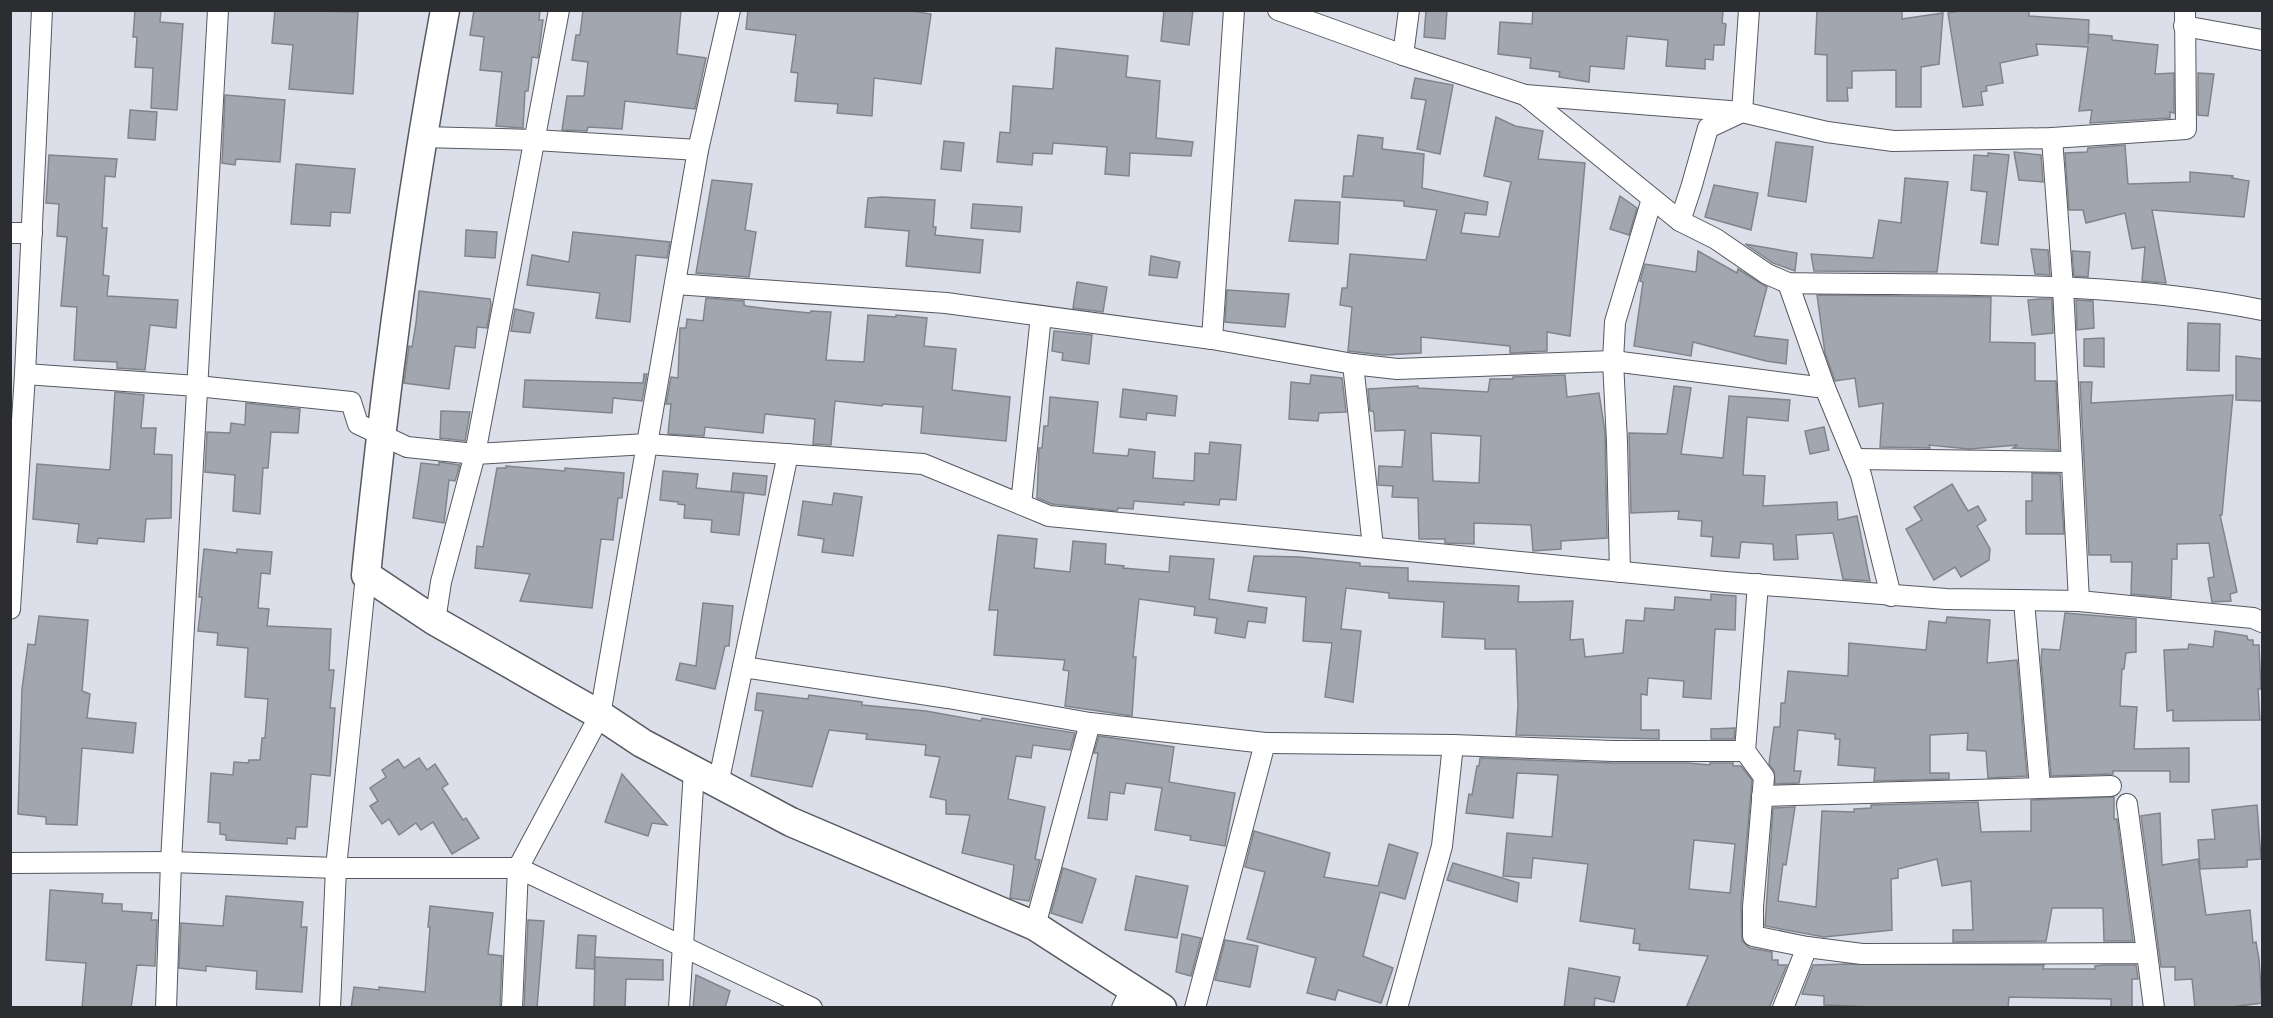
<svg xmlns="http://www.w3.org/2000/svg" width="2273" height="1018" font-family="'Roboto Condensed',sans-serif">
<rect width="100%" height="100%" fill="#dcdfe9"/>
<g fill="#a2a6af" stroke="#81848d" stroke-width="1.5" fill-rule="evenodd">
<path d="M135 10H161L160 22 183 24 177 110 151 108 153 68 135 67 137 37H133Z"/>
<path d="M275 10 358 12 353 94 289 89 293 45 272 43Z"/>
<path d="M474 10H540L539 20H543L539 50 538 58 532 57 528 91H525L523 128 496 126 502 72 480 70 484 37 470 35Z"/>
<path d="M583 10H681L677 54 706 58 695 109 625 101 622 129 588 127 587 131 562 130 567 96H584L588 62 572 60 576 35H580Z"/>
<path d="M748 10H906L931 14 921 84 874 78 872 116 837 113 838 104 795 101 798 73 791 72 796 35 746 29Z"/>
<path d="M1164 10H1193L1189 45 1161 41Z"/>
<path d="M1426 10H1447L1445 39 1424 37Z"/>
<path d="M1533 10H1723L1722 23 1726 24 1724 45H1714L1713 60 1705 59V69L1666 66 1668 40 1627 36 1624 69 1590 66 1589 82 1559 77 1560 72 1530 68 1531 58 1498 54 1500 22 1532 24Z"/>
<path d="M1817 10H1902V19L1943 13 1939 64 1921 67V107H1896V70L1852 71V88H1847L1848 101H1827V55L1815 54Z"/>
<path d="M1965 10H2029V16L2089 20 2088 44 2089 34 2112 36V40L2158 45 2155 74 2174 73V113L2170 112V118L2090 123 2092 110 2079 111 2088 47 2036 44 2038 55 2000 63 2003 83 1986 86 1987 91 1981 92 1983 105 1963 107 1948 13Z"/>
<path d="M1056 48 1128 56 1126 77 1160 81 1156 138 1193 142 1191 156 1130 153 1129 176 1105 174 1107 147 1053 143 1052 154 1033 153 1032 165 997 162 1000 132 1010 133 1013 86 1053 89Z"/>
<path d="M2198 73 2214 74 2208 116 2198 115Z"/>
<path d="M1415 78 1453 85 1440 154 1417 149 1426 100 1411 98Z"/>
<path d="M225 95 285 100 280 162 236 159 235 165 222 163Z"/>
<path d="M130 110 157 112 155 140 128 138Z"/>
<path d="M1496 117 1515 126 1543 131 1538 159 1585 163 1570 336 1547 332V351L1510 353V346L1421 337V353L1384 355 1348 351 1352 307 1340 305 1342 288H1347L1350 254 1426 260 1437 210 1404 206V201L1342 197 1344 176H1353L1358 135 1383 138 1382 149 1424 154 1422 188 1488 202 1486 215 1465 213 1461 233 1499 237 1511 182 1484 176Z"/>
<path d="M944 141 964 143 961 171 941 169Z"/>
<path d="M1776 142 1813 147 1806 202 1768 196Z"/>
<path d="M2125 145 2128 184 2190 182V172L2233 176 2232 178 2249 181 2244 217 2152 210 2166 283 2142 281 2145 247 2132 249 2125 213 2086 223 2083 210H2069L2065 153 2087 152 2088 148Z"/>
<path d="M2014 152 2041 155 2043 182 2019 180Z"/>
<path d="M1988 153 2009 155 1998 245 1981 243 1987 192 1971 190 1974 155 1988 156Z"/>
<path d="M49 155 117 159 115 177 105 176 102 228H107L103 275 109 276 107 296 178 300 176 328 150 325 145 370 117 368V362L74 360 77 307 61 306 67 237 57 236 59 204 46 203Z"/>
<path d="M296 164 355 169 350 213 331 212 330 226 291 224Z"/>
<path d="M1905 178 1948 182 1937 272 1814 271 1811 254 1873 258 1879 220 1901 223Z"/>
<path d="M712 180 752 184 745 230 756 232 749 277 696 273Z"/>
<path d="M1714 185 1758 193 1751 230 1705 217Z"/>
<path d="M1620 196 1637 208 1629 235 1610 229Z"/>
<path d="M882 197 935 200 933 227H936L935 235 983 240 980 273 906 266 909 231 865 227 868 198Z"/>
<path d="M1295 200 1340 202 1338 244 1289 241Z"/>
<path d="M973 204 1022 207 1020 232 971 228Z"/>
<path d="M466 230 497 232 495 258 465 256Z"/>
<path d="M573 232 670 242 667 258 636 255 630 322 596 318 600 293 527 285 532 255 569 262Z"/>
<path d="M1745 244 1797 253 1795 271 1773 263Z"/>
<path d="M2031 249 2048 250 2050 275 2035 274Z"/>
<path d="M1698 251 1737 273 1738 269 1767 287 1754 336 1788 340 1786 364 1766 361 1693 342 1691 356 1634 346 1643 282 1640 281 1645 264 1696 272Z"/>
<path d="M2072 251 2090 252 2088 277 2074 276Z"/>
<path d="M1151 256 1180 262 1177 278 1149 275Z"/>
<path d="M1077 282 1107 287 1103 312 1073 308Z"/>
<path d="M1227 290 1289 294 1285 327 1225 322Z"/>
<path d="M419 291 490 299 491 305 487 328 477 327 475 348 455 346 449 389 404 383 409 346 412 347 416 323Z"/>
<path d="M1817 295 1991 297 1990 342 2035 343V381H2056L2059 450 2013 448 2018 445 1969 449 1929 445 1930 448 1880 447 1883 403 1859 407 1855 378 1835 381 1825 353Z"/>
<path d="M706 298 744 301V305L746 306 770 309 810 313 811 311 831 312 826 360 864 362 868 315 896 317V315L927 318 924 346 956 349 952 390 1010 397 1006 441 921 433 923 407 883 404 882 406 835 401 831 445 813 444 815 419 765 414 763 433 705 427 704 436 668 434 671 404H666L671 377 678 378 680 328H686L687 319 703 321Z"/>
<path d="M2039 299H2052L2053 333 2032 335 2028 300Z"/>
<path d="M2076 300 2093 301 2094 328 2077 330Z"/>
<path d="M515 309 534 313 530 333 511 331Z"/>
<path d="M2188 323 2220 324 2219 371 2187 370Z"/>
<path d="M1054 331 1092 335 1089 364 1062 360 1063 353 1052 351Z"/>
<path d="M2104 338V367L2084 366V339Z"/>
<path d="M2236 356 2262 359V401L2236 400Z"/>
<path d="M644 374H647L642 401 613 398 612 413 523 407 525 380 643 383Z"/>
<path d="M1311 375 1342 378 1346 412 1319 413 1318 421 1289 419 1291 382 1310 384Z"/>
<path d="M1565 375 1567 397 1599 393 1605 432 1607 538 1561 541V549L1533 551 1531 525 1474 523V544L1445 543V539H1419L1418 498 1392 497 1393 486 1378 485 1379 466 1402 467 1405 430 1375 431 1374 414 1373 411H1370L1368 389 1418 386V388L1488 392 1490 379H1513V377ZM1431 433 1481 436 1479 483 1433 481Z"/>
<path d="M2080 382H2092L2091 403 2233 395 2222 515H2220L2237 592 2230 594 2231 601 2212 602 2208 578 2214 577 2209 543 2177 544V559H2172L2171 598 2131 594 2132 562H2111V555H2089Z"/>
<path d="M1674 386 1691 388 1681 454 1723 458 1729 396 1790 400 1788 421 1747 417 1743 475 1765 476 1763 506 1837 502 1838 520 1857 516 1870 581 1843 579 1833 533 1796 535 1798 559 1774 560 1773 544 1741 542 1739 558 1711 556 1713 537 1701 536 1702 521 1678 519 1679 511 1631 513 1629 433 1667 434Z"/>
<path d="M1123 389 1177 396 1175 416 1147 413 1146 420 1120 417Z"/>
<path d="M115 392 144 395 141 428H156L154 454 172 455 171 518 146 519 144 542 98 538 97 544 77 542 79 524 33 519 37 464 110 470Z"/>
<path d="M1050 397 1098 402 1093 453 1128 456 1129 449 1155 452 1153 478 1194 481 1195 453 1209 454 1210 442 1241 445 1236 500 1220 499 1219 505 1184 502V505L1134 501 1133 509 1118 508 1117 511 1052 504 1037 498 1039 448H1042L1044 426H1048Z"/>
<path d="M246 403 300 409 298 433 271 432 268 468H263L260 514 233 511 235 475 205 472 207 432 230 433 231 423 245 425Z"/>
<path d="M441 411 470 412 465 441 440 438Z"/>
<path d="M1824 427 1829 450 1810 454 1805 431Z"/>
<path d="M439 462 460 465 455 481 449 480 444 523 413 518 421 463 439 465Z"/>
<path d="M506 466 565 471V468L624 473 622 498H618L613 540 601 539 592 608 520 601 530 574 475 568 477 546 483 547 497 468H506Z"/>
<path d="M663 471 698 474 696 488 744 493 739 535 711 532 712 520 684 518 685 505 678 504V502L660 500Z"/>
<path d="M733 473 767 476 765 495 731 491Z"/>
<path d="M2032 473 2060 474 2064 534H2026V501H2032Z"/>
<path d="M1952 484 1968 511 1978 506 1986 520 1977 526 1990 549 1989 560 1961 577 1955 567 1934 580 1906 529 1922 520 1914 507Z"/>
<path d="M834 493 862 497 853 556 822 552 824 539 798 535 803 501 832 505Z"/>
<path d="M998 535 1037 539 1034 568 1070 572 1073 541 1106 544 1105 564 1124 566 1123 568 1169 572 1170 556 1214 559 1209 599 1267 608 1265 623 1248 621 1245 638 1215 633 1217 618 1194 615 1195 607 1139 599 1133 657H1136L1132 716 1065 706 1069 671 1063 670 1065 660 994 655 998 610H989Z"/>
<path d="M204 549 237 553V549L272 552 270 574 261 573 258 608 269 609 267 626 331 629 329 670H334L330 708H335L330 776 311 774 307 827H296L295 839 287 838V844L226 840V835L220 834V823L208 822 211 773 233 775 234 762 248 763 249 760H260L262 738H265L268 699 245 697 248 648 217 645 218 633 198 631 202 597H199Z"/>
<path d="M1254 556 1300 557 1360 563V566L1408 568V581L1519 586 1518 602 1573 601 1570 640 1583 639 1585 657 1623 653 1626 620 1644 621 1645 608 1674 610 1675 597 1711 600V594L1736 596 1735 630 1715 629 1711 699 1683 697 1684 681 1648 678 1647 695 1641 694V730H1659V739L1516 735 1518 706 1516 649H1485V639L1442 637 1444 602 1389 598V593L1346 588 1341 629 1361 631 1353 702 1325 697 1332 643 1303 641 1306 597 1248 591Z"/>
<path d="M703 603 733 606 729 646H725L715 689 676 680 680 663 696 666Z"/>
<path d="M2065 613 2136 619V652L2126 653 2124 669H2122L2120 706 2137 707 2134 749 2189 748V782H2170V771H2113V774L2051 776 2041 659 2042 649 2060 650Z"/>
<path d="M39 616 88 620 82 691 90 694 87 718 136 723 133 753 82 748 77 825 46 824V817L18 814 22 689 28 644 35 645Z"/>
<path d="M1947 617 1990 620 1987 663 2017 660 2027 776 1988 778 1986 751 1967 750 1968 733 1930 735V773H1949V779L1874 781 1875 768 1838 765 1840 739H1835V734L1798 730 1794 771H1801L1799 783 1775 784 1774 771 1769 764 1774 727H1780L1781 703H1785L1788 671 1848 676 1849 643 1926 650 1929 621 1946 623Z"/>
<path d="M2215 631 2247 636 2248 640H2253V645H2259L2261 689H2258L2260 720 2173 721V710L2167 711 2164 650 2188 649 2189 644 2213 647Z"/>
<path d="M757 693 808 699 809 695 862 702V705L926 711 981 721 982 718 1075 733 1070 750 1033 745 1031 758 1016 756 1008 799 1045 807 1035 859 1040 860 1029 901 1010 898 1014 865 962 853 970 815 946 814V800L930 797 940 757 925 755 926 745 866 739 867 734 829 730 812 787 751 776 763 711 755 710Z"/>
<path d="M1735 728 1734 739H1711V729Z"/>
<path d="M1099 736 1174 747 1169 782 1235 793 1225 846 1190 840 1191 836 1155 830 1162 788 1126 783 1124 794 1110 792 1107 820 1088 818 1098 753H1094Z"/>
<path d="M419 758 427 770 435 764 448 784 442 788 463 820 466 818 479 838 452 854 433 822 421 830 416 823 399 835 389 819 382 824 370 806 378 801 370 788 386 777 382 770 398 759 404 768Z"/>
<path d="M1480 758 1613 763H1688L1710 765V763H1733V766H1741L1752 780 1741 906 1742 941 1750 948 1772 952V960H1778V965H1787L1769 1008H1686L1708 956 1639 950 1640 944 1633 943 1635 929 1580 921 1588 864 1533 858 1531 878 1503 876 1507 833 1552 837 1558 775 1517 773 1513 818 1466 813 1469 794 1472 795 1477 766H1479ZM1694 840 1735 844 1730 893 1689 889Z"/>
<path d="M622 774 667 825 652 823 648 836 605 822Z"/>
<path d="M2114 797V819H2117L2133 941H2104L2103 908H2052L2046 941 1953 942V930H1973L1971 881 1942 886 1937 859 1898 869V878L1891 879 1892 930 1824 937 1765 926 1773 808 1795 807 1786 865 1783 864 1778 901 1816 907 1822 811 1854 812V809L1871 808V805L1978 802 1981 832 2031 831V800Z"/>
<path d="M2257 805 2261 859 2247 860V867L2200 869 2198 840 2215 839 2212 810Z"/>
<path d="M2160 813 2162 865 2198 859 2206 915 2250 910 2253 943 2256 942 2259 959 2262 1003 2224 1008H2195L2192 979 2175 980V967H2161L2141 816Z"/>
<path d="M1254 831 1330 853 1324 877 1378 886 1389 844 1418 853 1405 899 1380 892 1363 956 1393 968 1381 1003 1338 990 1335 1000 1307 993 1316 958 1247 939 1265 872 1245 867Z"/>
<path d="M1453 863 1519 883 1517 902 1447 880Z"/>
<path d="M1063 868 1096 879 1082 923 1051 913Z"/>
<path d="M1136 876 1188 886 1177 938 1125 930Z"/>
<path d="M50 890 103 894 102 903 122 904V911L152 913 151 920H157L155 966 137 965 131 1008H82L86 963 46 960Z"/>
<path d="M226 896 303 902 301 927H307L302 992 256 989 257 971 206 966V971L179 968 181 923 223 926Z"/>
<path d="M430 906 493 913 488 954 502 956 500 1008H351L354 987 379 990V987L425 992 430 927H428Z"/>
<path d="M528 920 544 921 537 1008H524Z"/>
<path d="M1182 934 1201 938 1191 976 1176 972Z"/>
<path d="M578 935 596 936 594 969 576 968Z"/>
<path d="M1225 940 1258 946 1250 987 1215 980Z"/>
<path d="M595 957 663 960V980L626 979 625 1008H594Z"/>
<path d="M1849 964 2044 965 2043 969H2095V966L2104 965H2136L2138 979H2132V1008H2111V999L2009 997 2008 1008H1899L1824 1005V996L1802 994 1813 965Z"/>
<path d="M1569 968 1620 977 1614 1002 1595 998 1594 1008H1564Z"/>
<path d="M696 975 730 991 725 1008H693Z"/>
</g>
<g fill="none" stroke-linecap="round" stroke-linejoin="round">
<g stroke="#565961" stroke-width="22">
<g id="street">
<path d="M1278 10 1403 55 1525 95 1742 112 1827 132 1893 141 2052 138 2186 129 2185 10"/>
<path d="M1749 10 1742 112 1708 128 1691 188 1680 221 1716 239 1767 274 1788 283C1946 286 2107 279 2262 310"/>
<path d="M2184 26 2262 40"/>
<path d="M1403 55 1409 10"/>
<path d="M1525 95 1680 221"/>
<path d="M421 137 535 140 698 150"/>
<path d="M2052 138 2063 288 2079 601"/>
<path d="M10 233H32"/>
<path d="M1788 283 1825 388 1861 475 1891 596"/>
<path d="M675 284 946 303 1212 339 1353 364 1397 369 1613 361 1825 388"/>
<path d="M1212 339 1234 10"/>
<path d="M1353 364 1373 547"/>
<path d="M25 374 197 386 351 402 358 424 407 447 475 454 647 444 923 464 1049 516 1725 582 1946 599 2079 601 2253 618 2262 622"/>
<path d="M1855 459 2072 462"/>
<path d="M1021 504 1041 316"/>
<path d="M1620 572 1617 442 1613 361 1615 322 1652 199"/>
<path d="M1758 584 1745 751 1764 777 1753 907V936L1807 947 1862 954 2147 953 2154 1008"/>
<path d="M2024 601 2040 787"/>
<path d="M10 609 25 374 42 10"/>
<path d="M435 621 441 582 475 454 559 10"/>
<path d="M743 667 948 698 1090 723 1265 743 1453 745 1613 751H1745"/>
<path d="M718 784 788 454"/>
<path d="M1762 796 2111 786"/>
<path d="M2127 804 2147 953"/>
<path d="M10 863 171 862 336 868H518L812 1008"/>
<path d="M1035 926 1090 723"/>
<path d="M166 1008 171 862 218 10"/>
<path d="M330 1008 336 868 366 575"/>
<path d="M512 1008 518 868 600 715 698 150 730 10"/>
<path d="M679 1008 694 771"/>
<path d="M1122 1008 1131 990"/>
<path d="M1195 1008 1265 743"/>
<path d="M1397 1008 1442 846 1453 745"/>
<path d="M1783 1008 1807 947"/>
</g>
</g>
<g stroke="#565961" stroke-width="31">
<path id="secondary" d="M445 10C410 198 385 386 366 575L435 621 600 715 642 743 791 822 1035 926 1162 1008"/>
</g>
<use href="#street" stroke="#fff" stroke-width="20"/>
<use href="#secondary" stroke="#fff" stroke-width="28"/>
</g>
<rect width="2273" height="1018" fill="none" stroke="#2b2d30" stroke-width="24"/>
</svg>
